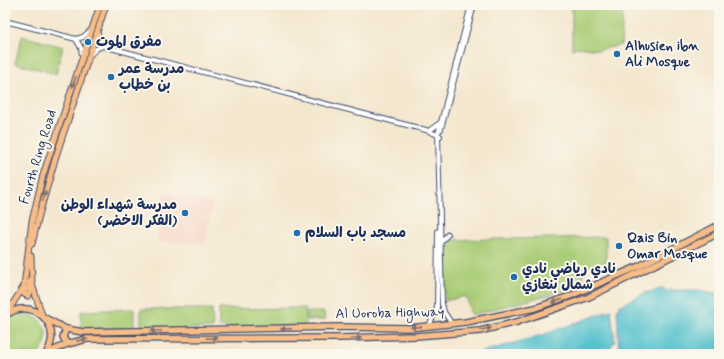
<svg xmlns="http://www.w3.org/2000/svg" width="724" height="359" font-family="Mynerve,'Playpen Sans Arabic',sans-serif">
<rect width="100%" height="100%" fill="#fbf7ec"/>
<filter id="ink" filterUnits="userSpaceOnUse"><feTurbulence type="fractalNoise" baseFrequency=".025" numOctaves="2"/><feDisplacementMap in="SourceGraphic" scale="8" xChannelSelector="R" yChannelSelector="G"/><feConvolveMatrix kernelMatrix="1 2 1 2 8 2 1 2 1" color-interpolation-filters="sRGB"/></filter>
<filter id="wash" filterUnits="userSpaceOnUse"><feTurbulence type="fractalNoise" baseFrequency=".012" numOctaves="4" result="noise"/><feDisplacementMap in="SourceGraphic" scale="16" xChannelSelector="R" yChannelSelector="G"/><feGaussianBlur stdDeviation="0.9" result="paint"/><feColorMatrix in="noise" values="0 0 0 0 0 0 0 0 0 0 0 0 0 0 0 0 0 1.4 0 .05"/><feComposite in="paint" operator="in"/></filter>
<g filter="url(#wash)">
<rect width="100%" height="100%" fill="#f4e7cf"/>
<path fill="#f6d2c4" d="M165 192 213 203 207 231 206 243 157 242 158 223Z"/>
<g fill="#a8cc75" stroke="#627e6a">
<path d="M572 5H611V10L623 9 621 45 599 50 577 47 572 49Z"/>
<path d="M22 36 63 47 56 74 15 63Z"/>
<path d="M606 237V263L583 268 584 286 471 315 466 296 445 301 443 240Z"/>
<path d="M305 308 306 326 219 327V309Z"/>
<path d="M134 309V329H81V311Z"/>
<path d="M141 309H212L213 328 141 329Z"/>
<path d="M307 312H324L325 320H307Z"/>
<path d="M21 314C44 313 55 338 38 354H11L5 348V324L11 317Z"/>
</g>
<g fill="#55c1cd" stroke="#387896">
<path d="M663 288 668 292 671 288 673 290H702L719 294V354H619L617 310 619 306 645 293Z"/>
<path d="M611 310 615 342 611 345 612 354H475L542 335Z"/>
</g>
</g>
<g filter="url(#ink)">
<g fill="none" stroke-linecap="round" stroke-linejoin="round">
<g stroke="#3c4b6f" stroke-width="6">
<g id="tertiary">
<path d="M5 21 76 39 83 37 91 30"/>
<path d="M97 32 103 46"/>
<path d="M76 39 81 48 82 55"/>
<path d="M90 55 96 49 103 46 426 130 440 136"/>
<path d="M441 129 474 5"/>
<path d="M430 130 440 123"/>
<path d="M441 242 448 234"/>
<path d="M452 324 444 312 442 304 438 134 471 5"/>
<path d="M429 326 437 308 438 231"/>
</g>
</g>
<g stroke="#3c4b6f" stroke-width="7">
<g id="primary">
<path d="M32 244 39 215 56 156 106 5"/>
<path d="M31 256 32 284 42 315"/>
<path d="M25 288 24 294 28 296 30 293 29 282"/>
<path d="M5 316 24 286 32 221 43 175 100 5"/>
</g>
</g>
<g stroke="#3c4b6f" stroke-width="8">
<g id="trunk">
<path d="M5 316C30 295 64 324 47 352"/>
<path d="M45 318 66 329 83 332 339 327 410 328 466 322 535 308 570 296 637 267 719 225"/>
<path d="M66 329 63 337 67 344"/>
<path d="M46 354 67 344 87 339 339 338 416 336 480 331 517 322 589 297 719 233"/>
</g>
</g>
<use href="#tertiary" stroke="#fff" stroke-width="4"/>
<use href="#primary" stroke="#f7bd88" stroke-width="5"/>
<use href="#trunk" stroke="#f7bd88" stroke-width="5.5"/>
</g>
<defs><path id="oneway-solid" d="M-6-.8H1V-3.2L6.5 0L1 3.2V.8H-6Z"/></defs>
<g fill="#7e6f71">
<use href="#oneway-solid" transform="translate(74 82) rotate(108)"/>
<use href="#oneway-solid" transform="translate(44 196) rotate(-74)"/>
<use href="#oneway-solid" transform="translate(557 301) rotate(161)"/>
<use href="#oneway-solid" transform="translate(416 327) rotate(177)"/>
<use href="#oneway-solid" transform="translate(286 329) rotate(178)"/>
<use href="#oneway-solid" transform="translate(486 329) rotate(-10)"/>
<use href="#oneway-solid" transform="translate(156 331) rotate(180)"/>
<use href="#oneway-solid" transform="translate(212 338) rotate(-1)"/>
<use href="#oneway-solid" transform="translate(356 338) rotate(-2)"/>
<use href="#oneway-solid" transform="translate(82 340) rotate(-8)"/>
</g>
</g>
<g fill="#1f6fb2" stroke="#fbf7ec" stroke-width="1.5">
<circle cx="88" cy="42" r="4"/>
<circle cx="617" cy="54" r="4"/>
<circle cx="111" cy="77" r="4"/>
<circle cx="185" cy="213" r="4"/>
<circle cx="297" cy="233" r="4"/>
<circle cx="619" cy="246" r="4"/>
<circle cx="514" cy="277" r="4"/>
</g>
<g text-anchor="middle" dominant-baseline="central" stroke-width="4" stroke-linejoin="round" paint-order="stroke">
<g font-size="14" font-weight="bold" fill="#1b2f5e" stroke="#fbf7ec" text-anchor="start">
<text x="96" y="42">مفرق الموت</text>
<text x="625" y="46">Alhusien ibn<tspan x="625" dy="16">Ali Mosque</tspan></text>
<text x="119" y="69">مدرسة عمر<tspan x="119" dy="16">بن خطاب</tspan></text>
<text x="177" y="205" text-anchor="end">مدرسة شهداء الوطن<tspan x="177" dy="16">(الفكر الاخضر)</tspan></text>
<text x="305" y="233">مسجد باب السلام</text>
<text x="627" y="238">Qais Bin<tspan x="627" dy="16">Omar Mosque</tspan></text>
<text x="522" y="269">نادي رياضي نادي<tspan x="522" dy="16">شمال بنغازي</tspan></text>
</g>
<g font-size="14" fill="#1b2f5e" stroke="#fbf7ec">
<text transform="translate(38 157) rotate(-73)">Fourth Ring Road</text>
<text transform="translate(390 313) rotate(-1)">Al Uoroba Highway</text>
</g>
</g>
<rect width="724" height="359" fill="none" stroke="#fbf7ec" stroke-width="20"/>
</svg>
